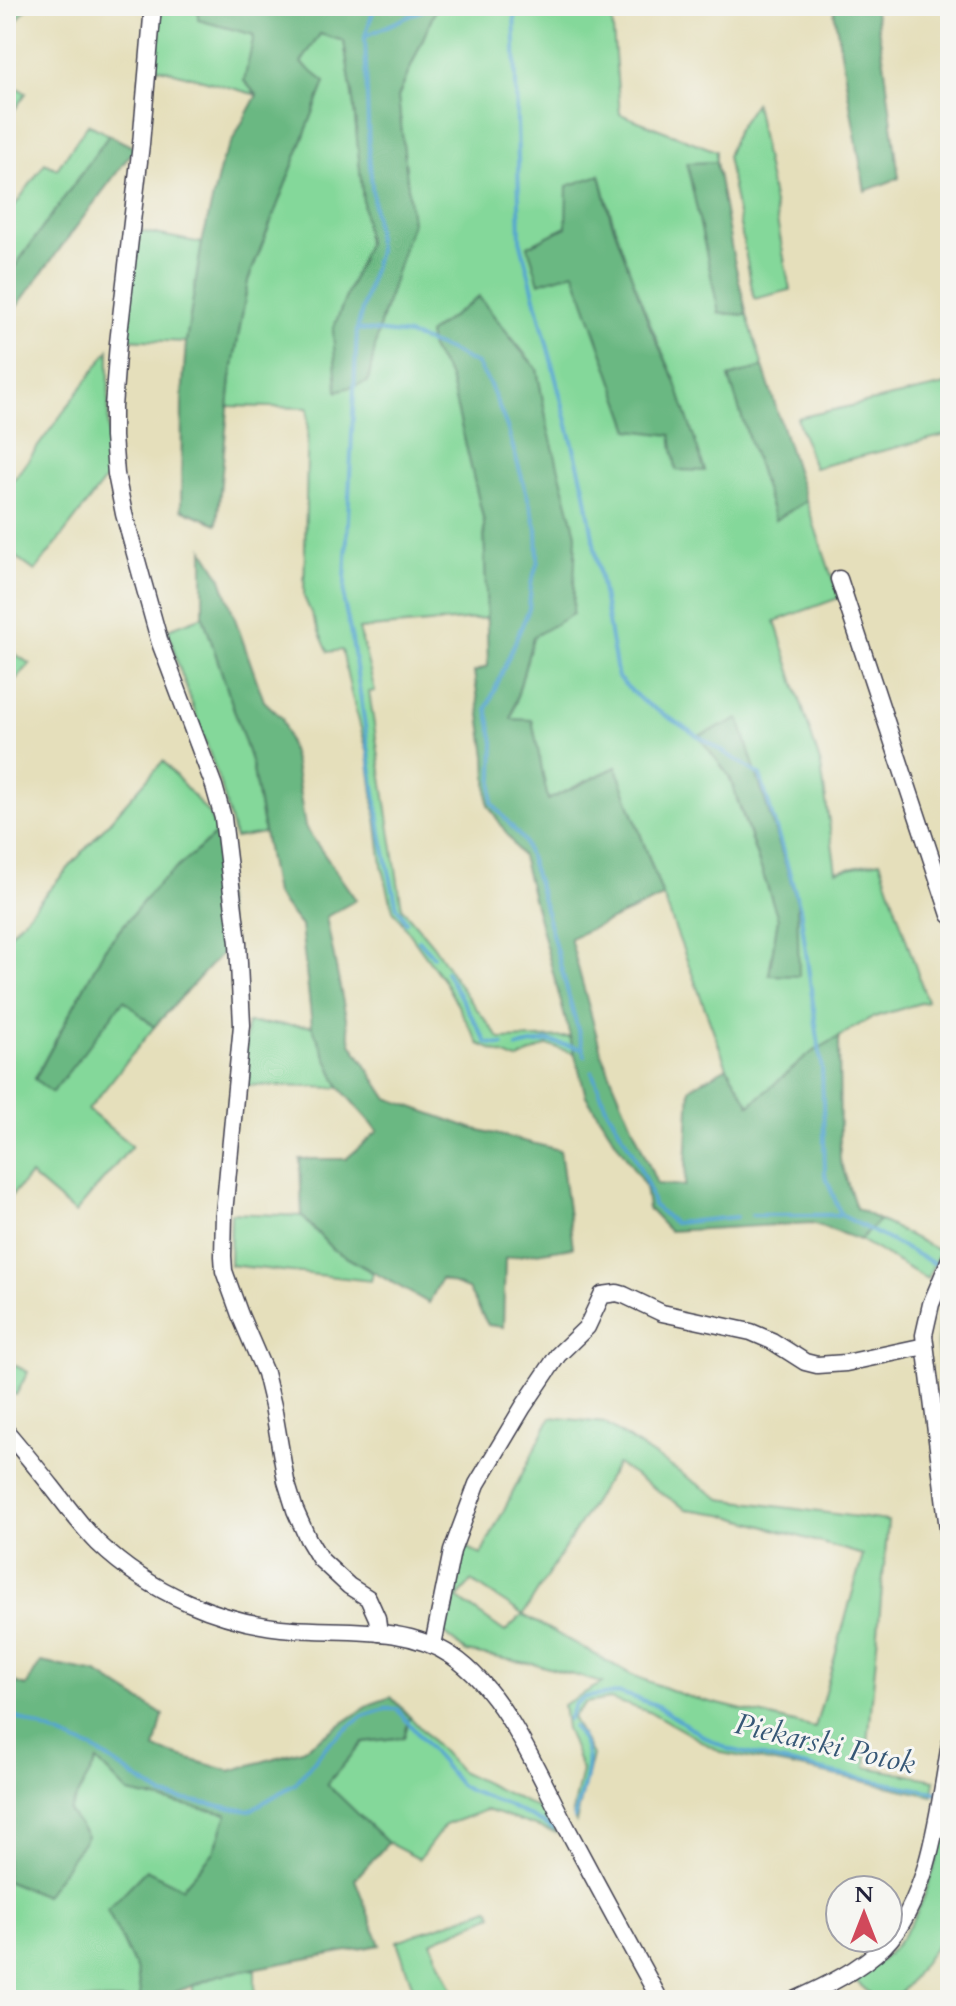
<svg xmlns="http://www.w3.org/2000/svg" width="956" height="2006" font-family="Cardo,serif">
<rect width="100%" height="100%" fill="#f6f6f2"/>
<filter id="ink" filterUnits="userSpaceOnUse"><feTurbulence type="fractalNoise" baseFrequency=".0125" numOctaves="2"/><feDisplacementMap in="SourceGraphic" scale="16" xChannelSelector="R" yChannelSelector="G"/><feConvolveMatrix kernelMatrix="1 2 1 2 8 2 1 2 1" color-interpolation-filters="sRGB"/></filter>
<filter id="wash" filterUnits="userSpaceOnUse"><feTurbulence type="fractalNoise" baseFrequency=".006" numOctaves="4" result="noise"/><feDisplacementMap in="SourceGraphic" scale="32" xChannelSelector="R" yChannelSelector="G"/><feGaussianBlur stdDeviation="1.8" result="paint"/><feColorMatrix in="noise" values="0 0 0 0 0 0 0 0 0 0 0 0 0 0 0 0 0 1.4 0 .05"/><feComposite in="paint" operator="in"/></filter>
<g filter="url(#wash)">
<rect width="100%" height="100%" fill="#e5dfbb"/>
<g fill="#84d89a" stroke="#537d6a" stroke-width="2" fill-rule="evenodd">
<path d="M6 6H28L6 35Z"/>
<path d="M160 6H198L199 20 255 35 244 81 257 95 156 67Z"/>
<path d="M437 6H611L620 114 716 151V162L687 164 720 313 747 315 763 367 729 377 775 520 806 501 839 598 775 621 821 766 836 871 880 861 927 1001 871 1018 811 1053 749 1106 727 1067 673 923 616 767 548 800 532 720H511L533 637 548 428 537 369 479 297 428 334 431 348 450 378 484 522 487 618 359 629 375 691 369 692 402 908 433 945 466 995 500 1039 570 1037 574 1053 547 1045 517 1060 479 1044 446 984 393 910 382 865 368 754 351 693 342 650 328 652 304 597 308 408 228 406 231 378 248 281 325 82 300 64 320 34 344 41 354 107 367 243 333 330 338 391 377 335 411 223 398 97ZM600 175C618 246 644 314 675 380L630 430 574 271 539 282 528 246 566 227ZM729 777 797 901 769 975 778 918Z"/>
<path d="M6 81 26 93 6 122Z"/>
<path d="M755 103 790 290 754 299 727 156 738 128Z"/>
<path d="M88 124 109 135 6 279V218L45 163 57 169Z"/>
<path d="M139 231 202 243 186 342 125 339Z"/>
<path d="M109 350 108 476 35 571 6 550V490Z"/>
<path d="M950 384V434L814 468 797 418Z"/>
<path d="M203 616 252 764 264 833 235 838 222 789 177 661 168 629Z"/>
<path d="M6 648 30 664 6 690Z"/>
<path d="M163 761 209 814 217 833 155 887 105 948 35 1078 52 1092 124 999 154 1027 88 1110 132 1146 75 1213 30 1175 6 1202V939Z"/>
<path d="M247 1023 312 1026 340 1088 243 1085Z"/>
<path d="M231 1213 302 1216 332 1249 373 1273 371 1281 230 1265Z"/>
<path d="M879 1220 940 1251 927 1279 860 1240Z"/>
<path d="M950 1288V1450L937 1345 940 1314Z"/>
<path d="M6 1361 28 1372 16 1395 6 1391Z"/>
<path d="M551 1417 604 1423 721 1499 888 1521 866 1767 935 1780 933 1796 796 1767 722 1753 652 1713 610 1699 585 1703 572 1717 592 1755 576 1822 572 1816 582 1770 566 1728 563 1705 602 1683 538 1665 466 1652 442 1631 459 1543 481 1555ZM617 1464 686 1509 722 1514 863 1555 815 1728 686 1696 632 1675 523 1615ZM472 1581 522 1614V1615L505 1632 457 1598Z"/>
<path d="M410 1717 460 1771 542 1810 557 1833 486 1810 445 1825 419 1859 388 1843 326 1784 363 1742 404 1737Z"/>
<path d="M6 1755 18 1769 9 1799 6 1802Z"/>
<path d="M97 1761 129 1793 227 1814 214 1852 182 1888 108 1909 137 1971 141 2000H6V1880L45 1896 68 1811Z"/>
<path d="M950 1811V1927L896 2000H878L853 1979C862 1974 871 1968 879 1962 924 1924 935 1864 950 1811Z"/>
<path d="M489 1908 493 1915 431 1942 454 1994 442 2000H417L397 1941Z"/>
<path d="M255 1969V2000H193V1986L219 1975Z"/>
</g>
<g fill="#6bb882" stroke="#466d5e" stroke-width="2">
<path d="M198 6H437L398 97 412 223 380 324 368 382 337 391 333 330 367 243 354 107 344 41 320 34 301 63 325 82 248 281 231 378 217 524 181 509 182 399 186 342 202 243 222 160 257 95 244 81 254 35 198 20Z"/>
<path d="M833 6H874L884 61 899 178 865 191Z"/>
<path d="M109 135 135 148 6 321V279Z"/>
<path d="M716 162 732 251 747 315 719 313 687 163Z"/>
<path d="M600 175 611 219 651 329 675 380 705 471 676 470 671 435 630 430 574 272 539 283 528 246 566 227 567 186Z"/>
<path d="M479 297 518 347 537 369 548 428 576 534 573 614 533 637 511 719 532 720 548 800 616 767 663 897 570 938 602 1055 657 1184 685 1186 690 1088 727 1067 750 1105 811 1053 839 1037 840 1160 856 1208 879 1220 860 1240 812 1223 669 1231 648 1209 645 1186 586 1096 522 857 488 805 486 756 474 672 488 666 484 522 450 378 431 348 428 334Z"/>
<path d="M763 367 806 501 775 520 729 377Z"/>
<path d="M203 549 220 576 264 701 282 718 295 764 305 827 356 900 326 917 351 1043 387 1098 471 1128 560 1150 573 1247 505 1258 503 1327 488 1325 468 1289 441 1279 429 1303 332 1249 302 1216 300 1159H346L378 1131 340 1088 312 1026 301 926 275 894 252 764 203 616Z"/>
<path d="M739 719 797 901 799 976 769 975 778 918 730 777 698 736Z"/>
<path d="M217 833 230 944 154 1027 124 1000 52 1093 35 1079 105 948 155 887Z"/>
<path d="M41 1662 97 1673 163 1715 155 1749 230 1771 302 1750 371 1704 391 1697 410 1717 404 1737 363 1742 327 1784 388 1843 355 1879 380 1945 219 1975 156 2000H141L137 1971 107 1910 146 1870 182 1888 214 1852 227 1814 128 1793 97 1761 69 1811 87 1836 45 1896 6 1880V1802L9 1799 18 1769 6 1755V1679L26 1686Z"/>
</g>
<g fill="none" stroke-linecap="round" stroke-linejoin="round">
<g stroke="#55a6cf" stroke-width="4">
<path d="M375 6 365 36 369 154 378 251 357 329 344 602 352 640 382 839 397 907 406 922"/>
<path d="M514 6 520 240 584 487 618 678 641 700 760 775 800 908 822 1069 825 1174 841 1215"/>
<path d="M365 36 432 6"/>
<path d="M357 329 409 335 449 350 477 364 490 385 507 427 537 529 538 561 531 584 529 609 487 708 494 742 492 803 524 841 542 897 585 1056"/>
<path d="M419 940 433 956"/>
<path d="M446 972 487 1043 503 1045"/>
<path d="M517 1047 548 1041 583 1049"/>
<path d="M592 1072 606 1107 634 1155 648 1186 653 1205 674 1223 736 1217"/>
<path d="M752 1215H841L941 1267"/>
<path d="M6 1713 95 1750 163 1796 249 1811 295 1784 329 1743 363 1716 385 1709H397L460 1785 470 1791 507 1805 553 1828"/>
<path d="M568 1719 575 1704 585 1697 621 1693 656 1705 703 1736 728 1749 838 1774 939 1793"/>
<path d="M573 1726C579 1735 586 1745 587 1755 590 1771 579 1802 574 1818"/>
</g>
</g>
</g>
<g filter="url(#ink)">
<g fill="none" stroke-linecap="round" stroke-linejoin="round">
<g stroke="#3f3e4e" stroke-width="19">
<g id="minor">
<path d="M153 6 141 144 118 343 113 407V437L116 474 124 514 160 643 214 786 223 818 238 943 242 1025 224 1213 223 1256 224 1271 240 1315 265 1373 273 1406 286 1481 295 1510 308 1539 320 1559 349 1586 368 1598 377 1618 379 1633"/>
<path d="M839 579 950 915"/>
<path d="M950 1259 931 1304 924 1335 950 1545"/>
<path d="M6 1431C21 1449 37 1468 52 1487 67 1506 81 1526 98 1543 149 1592 222 1624 293 1629 346 1633 405 1625 452 1656 506 1692 538 1774 568 1830 598 1887 629 1943 660 2000"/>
<path d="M433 1645 452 1551 477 1484 523 1407 558 1355 587 1327 602 1295 617 1293 624 1295 662 1313 751 1332 772 1341 805 1362 817 1365 846 1363 925 1346"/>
<path d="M795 2000C826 1986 859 1970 884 1946 930 1899 939 1807 950 1744"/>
</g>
</g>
<use href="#minor" stroke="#fff" stroke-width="16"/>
</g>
</g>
<g text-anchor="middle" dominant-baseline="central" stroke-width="6" stroke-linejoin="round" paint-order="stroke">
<g font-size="30" font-style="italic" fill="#365776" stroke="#f6f6f2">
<text transform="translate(825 1744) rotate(13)">Piekarski Potok</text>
</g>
</g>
<rect width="956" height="2006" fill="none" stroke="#f6f6f2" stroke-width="32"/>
<g transform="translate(864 1914)"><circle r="38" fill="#f6f6f2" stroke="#a1a1a9" stroke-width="2"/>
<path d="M0-6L14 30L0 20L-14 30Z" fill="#d1495b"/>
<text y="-12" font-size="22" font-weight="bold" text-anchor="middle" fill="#22223b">N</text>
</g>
</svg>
